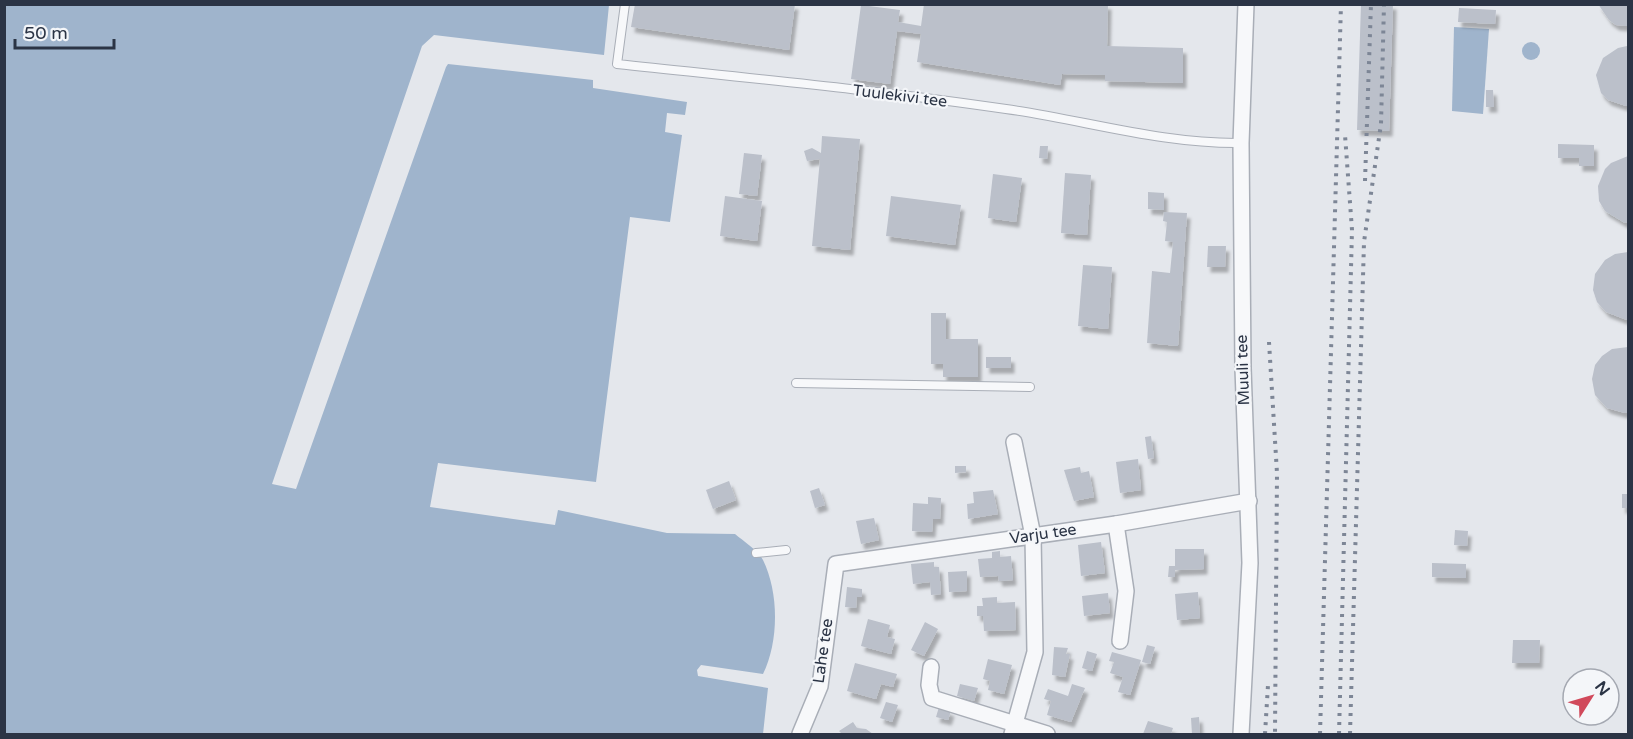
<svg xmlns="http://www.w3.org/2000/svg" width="1633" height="739" font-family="'Varela Round',sans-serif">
<defs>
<filter id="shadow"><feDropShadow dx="3.5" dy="5.5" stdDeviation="1.5" flood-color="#0004"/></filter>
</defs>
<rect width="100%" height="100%" fill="#e4e7ec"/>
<g fill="#9fb4cc">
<path d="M4 5H609L604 55 434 35 422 46 272 484 296 489 446 67 448 64 593 80V88L687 102 685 115 667 113 665 132 682 135 670 222 630 217 596 482 438 463 430 507 555 525 558 510 667 533 735 534C743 541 758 550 763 560 779 593 779 641 763 674L701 665 697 670 698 676 768 688 763 734H5Z"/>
<path d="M1454 27 1489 29 1483 114 1452 111Z"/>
<circle cx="1531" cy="51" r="9"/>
</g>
<g fill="#bbc0ca" filter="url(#shadow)">
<path d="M635 4H795L789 50 631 27Z"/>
<path d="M924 4H1108L1107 46 1183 48V83L1105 81V75L1062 74 1060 85 917 62 921 34 897 31 890 84 851 79 861 5 900 10 898 22 921 26Z"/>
<path d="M1361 4H1393L1389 131 1357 130Z"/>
<path d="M1598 4H1628V26L1616 25 1609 20Z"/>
<path d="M1459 8 1496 10 1495 24 1458 22Z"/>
<path d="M1627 46 1628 106H1626L1608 100 1601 93 1596 75 1603 58 1618 48Z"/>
<path d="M1486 90H1493L1494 107H1486Z"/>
<path d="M822 136 860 139 850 250 812 246 820 159 807 161 804 151 812 148 821 153Z"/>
<path d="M1558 144 1594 145V166H1579V158H1558Z"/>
<path d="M1040 146H1048L1047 159 1039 158Z"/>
<path d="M744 153 762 155 757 196 739 194Z"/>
<path d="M1628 156V222L1625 223 1605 211 1599 201 1598 186 1605 169 1611 163Z"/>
<path d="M1065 173 1091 175 1087 235 1061 233Z"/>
<path d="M993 174 1022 178 1016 222 988 218Z"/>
<path d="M1148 192 1164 193V210L1148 209Z"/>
<path d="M725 196 762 201 757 241 720 236Z"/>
<path d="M891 196 961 205 955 245 886 236Z"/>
<path d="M1164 212 1187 213 1178 346 1147 343 1152 271 1170 273 1173 242 1165 241 1167 222 1163 221Z"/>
<path d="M1208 246H1226L1225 267H1207Z"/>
<path d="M1628 252V320H1627L1606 312 1597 302 1593 290 1595 274 1605 260 1615 254Z"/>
<path d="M1083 265 1112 267 1108 329 1078 326Z"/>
<path d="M931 313H946V339H978V377H943V364H931Z"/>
<path d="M1628 347V413H1625L1607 408 1595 395 1592 379 1595 365 1602 356 1612 349Z"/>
<rect x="986" y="357" width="25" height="11"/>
<path d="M1151 436 1154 458 1148 459 1145 437Z"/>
<path d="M1138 459 1141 490 1120 493 1116 462Z"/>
<path d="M955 466H966V472L955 473Z"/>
<path d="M1080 467 1081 473 1089 471 1094 497 1074 501 1064 470Z"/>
<path d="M729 481 736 500 713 509 706 490Z"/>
<path d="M819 488 825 505 815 508 810 491Z"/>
<path d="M993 490 998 514 968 519 967 504 974 503 973 492Z"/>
<rect x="1622" y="494" width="6" height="14"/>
<path d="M928 497 941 498 940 519H933L932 532 912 531 913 503 928 504Z"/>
<path d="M874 518 879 540 861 544 856 521Z"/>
<path d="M1455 530 1468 531 1467 546 1454 545Z"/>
<path d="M1101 542 1105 573 1081 576 1078 545Z"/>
<path d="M1175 549H1204V569L1175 570V577H1168L1169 566H1175Z"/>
<path d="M1000 551V557L1011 556 1013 580 999 581 998 576 980 577 978 559 992 558V552Z"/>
<path d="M934 562V567H939L941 594 931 595 930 582 913 584 911 564Z"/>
<path d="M1432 563 1466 564V578L1432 577Z"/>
<path d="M967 571V591L949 592 948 572Z"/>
<path d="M847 587 862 589V597H857L856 608 845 607Z"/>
<path d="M1198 592 1200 618 1177 620 1175 594Z"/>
<path d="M1108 593 1110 613 1084 616 1082 596Z"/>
<path d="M997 597V603L1015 602 1016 630 984 631 983 616H977V606H983L982 598Z"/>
<path d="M868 619 890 625 887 637 895 639 891 654 861 646Z"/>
<path d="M925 622 938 629 924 656 911 650Z"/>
<path d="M1513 640H1540L1539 663H1512Z"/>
<path d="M1147 645 1155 647 1150 664 1142 662Z"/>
<path d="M1054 647 1068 648 1066 654H1070L1065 677 1052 675Z"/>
<path d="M1087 651 1097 654 1092 671 1082 668Z"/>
<path d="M1112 652 1141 660 1130 695 1118 692 1123 677 1110 673 1114 662 1109 661Z"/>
<path d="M988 659 1012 665 1004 694 988 690 990 681 983 679Z"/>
<path d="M855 663 897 674 893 687 881 684 876 699 847 691Z"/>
<path d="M960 684 978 688 974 701 957 696Z"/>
<path d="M1072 684 1085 688 1071 722 1047 715 1051 701 1044 699 1048 689 1068 696Z"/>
<path d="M886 702 898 705 892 722 880 718Z"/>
<path d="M939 707 951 711 948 720 936 717Z"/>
<path d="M1199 717 1200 734H1192L1191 718Z"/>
<path d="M1148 721 1173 728 1171 734H1143Z"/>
<path d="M853 722 857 728 866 729 873 734H842L839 731Z"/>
</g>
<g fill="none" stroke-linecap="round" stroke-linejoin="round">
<g stroke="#a9aeb7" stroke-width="10">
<g id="service">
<path d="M625 4 617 64C747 78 877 90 1006 109 1085 120 1161 144 1241 143"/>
<path d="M796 383 1030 387"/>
<path d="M756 553 786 550"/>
</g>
</g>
<g stroke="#a9aeb7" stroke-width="18">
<g id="minor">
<path d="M1116 524 1126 591 1120 641"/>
<path d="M931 667 929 685 932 698 1047 734"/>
<path d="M800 734 820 686 836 564 1116 524 1249 501"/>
<path d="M1012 734 1035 652 1033 536 1014 442"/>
<path d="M1241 734 1250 563 1243 368 1241 143 1246 4"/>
</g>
</g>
<use href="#service" stroke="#f7f8fa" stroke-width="8"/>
<use href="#minor" stroke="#f7f8fa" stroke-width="15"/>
<g stroke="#7d8696" stroke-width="4" stroke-dasharray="3 6" stroke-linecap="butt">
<path d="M1365 181 1371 4"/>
<path d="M1269 342 1277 473 1275 734"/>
<path d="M1265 734 1268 685"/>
<path d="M1320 734 1341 4"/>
<path d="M1339 734 1352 230 1345 135"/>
<path d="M1350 734 1364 242 1381 124 1384 4"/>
</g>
</g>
<g text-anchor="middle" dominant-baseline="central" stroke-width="4.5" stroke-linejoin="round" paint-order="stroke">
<g font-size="16" fill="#2b3445" stroke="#f4f6f9">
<text transform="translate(900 96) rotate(7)">Tuulekivi tee</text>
<text transform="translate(1243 370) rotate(-92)">Muuli tee</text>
<text transform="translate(1043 534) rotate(-8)">Varju tee</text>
<text transform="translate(823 651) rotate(-82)">Lahe tee</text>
</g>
</g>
<rect width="1633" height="739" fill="none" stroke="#2b3445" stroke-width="12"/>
<g transform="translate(1591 697) rotate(53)"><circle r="28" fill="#f4f6f9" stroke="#a4a8b1" stroke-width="1.5"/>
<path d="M0-4.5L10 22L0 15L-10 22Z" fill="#d1495b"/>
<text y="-9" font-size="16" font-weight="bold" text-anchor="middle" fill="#2b3445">N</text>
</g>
<path d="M15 39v9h99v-9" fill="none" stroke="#2b3445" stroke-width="3"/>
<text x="24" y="39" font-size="18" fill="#2b3445" stroke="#f4f6f9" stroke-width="4.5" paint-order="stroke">50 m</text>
</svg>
